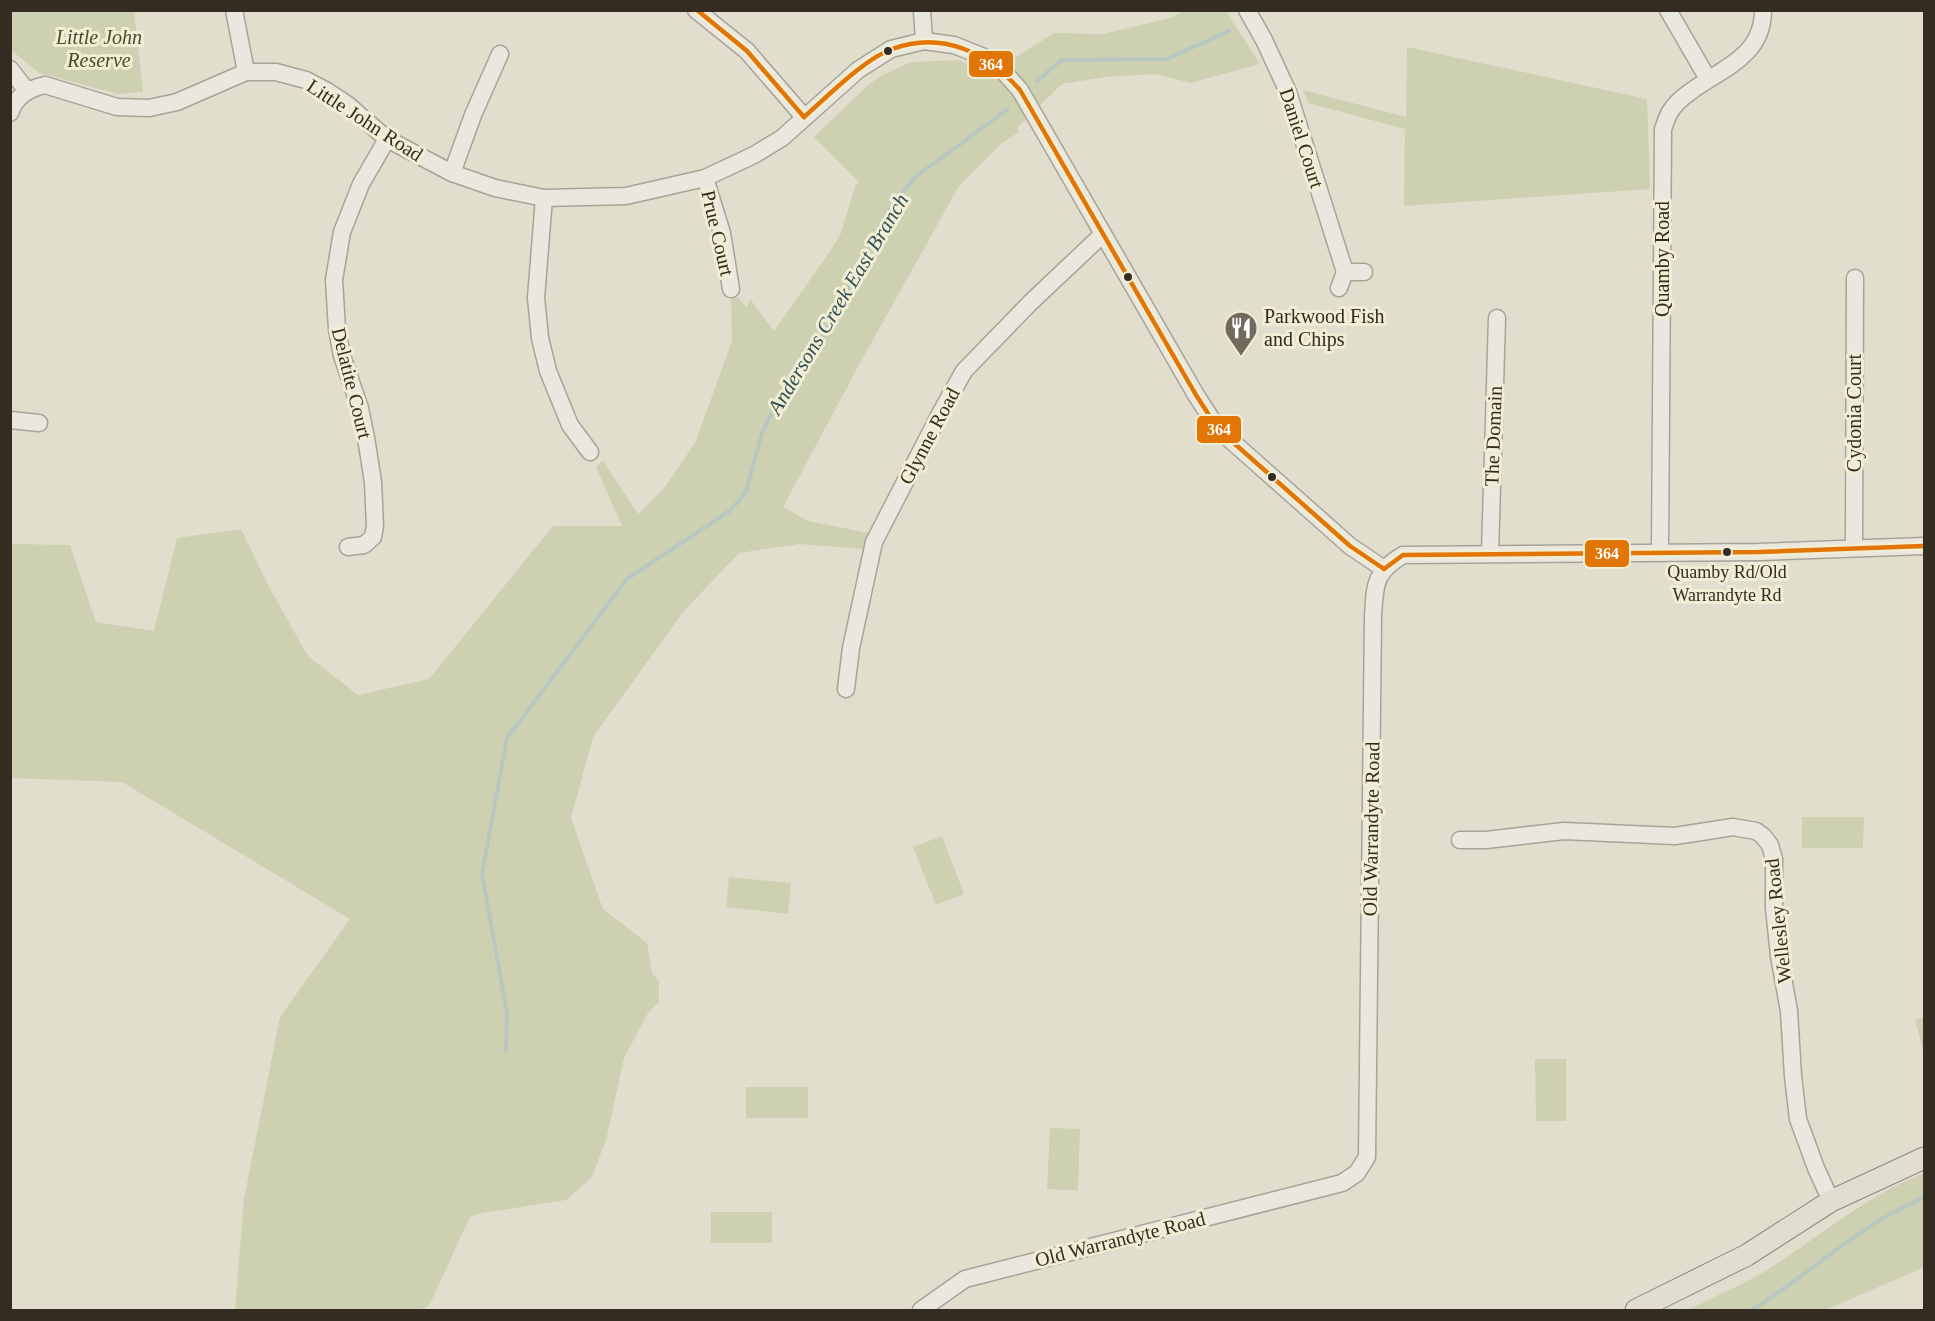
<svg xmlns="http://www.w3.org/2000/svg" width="1935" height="1321" font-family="'Times New Roman',serif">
<rect width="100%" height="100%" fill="#e1dece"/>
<g fill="#cdd1b2">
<path d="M10 11H134L143 92 118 94 39 73 11 50Z"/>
<path d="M1183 11H1226L1260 64 1191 83 1155 74 1105 77 1062 84 1017 128 1019 132 1002 143 959 186 860 363 783 507 808 521 869 533 864 549 799 544 739 553 684 611 593 737 571 818 603 909 647 943 652 973 659 981V1002L648 1013 624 1058 606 1140 592 1177 566 1200 482 1213 470 1217 429 1306 419 1310H235L244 1199 280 1017 350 919 122 782 11 778V544L70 545 96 622 154 631 177 538 241 529 270 589 308 656 358 695 429 679 553 526H622L596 467 603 461 638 514 665 487 695 443 732 341 731 299 736 296 747 307 750 299 774 331 831 250 841 233 855 186 859 182 814 137 868 85 881 76 911 62 959 60 989 74 1054 33 1103 34 1170 18Z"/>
<path d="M1407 47 1647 99 1650 189 1404 206 1405 129 1308 103 1303 90 1406 117Z"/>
<path d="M1802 817H1864L1863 848H1802Z"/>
<path d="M942 836 964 894 936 905 913 847Z"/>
<path d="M729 877 791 883 788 914 726 907Z"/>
<path d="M1924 1017V1049L1923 1050 1915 1020Z"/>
<path d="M1535 1059H1566V1121H1536Z"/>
<rect x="746" y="1087" width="62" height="31"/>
<path d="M1050 1128 1080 1129 1078 1191 1047 1189Z"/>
<path d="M1924 1173V1267L1826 1310H1688C1714 1297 1742 1285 1767 1270 1819 1237 1867 1195 1924 1173Z"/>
<rect x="711" y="1212" width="61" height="31"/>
</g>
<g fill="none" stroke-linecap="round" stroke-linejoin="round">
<g stroke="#b8c7bf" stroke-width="4">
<path d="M1037 81 1062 60 1167 59 1229 31"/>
<path d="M506 1051 507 1013 482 874 507 738 627 579 731 510 746 492 762 433 788 380 819 344 885 217 914 178 1008 109"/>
<path d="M1751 1310C1795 1284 1832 1250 1875 1223 1891 1213 1908 1205 1924 1197"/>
</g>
<g stroke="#a7a397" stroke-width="19">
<g id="minor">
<path d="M234 10 246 72"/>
<path d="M696 10 747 51 804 117"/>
<path d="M922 10 924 41"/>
<path d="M1247 10 1264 40 1288 92 1345 272 1339 288"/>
<path d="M1668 10 1708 79"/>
<path d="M10 69 27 91"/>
<path d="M10 113C16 96 28 89 45 85L117 107 149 108 177 102 246 72H276L306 80 327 91 348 105 387 139 452 173 495 188 544 198 626 196 705 178 754 155 782 138 858 70 891 49 924 41 954 45 984 57 1003 71 1020 90 1196 395 1218 429 1350 546 1384 569"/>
<path d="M452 173 473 115 500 54"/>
<path d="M705 178 722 233 731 289"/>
<path d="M544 198 536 298 540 338 548 371 570 425 590 452"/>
<path d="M1345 272H1364"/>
<path d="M10 420 39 423"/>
<path d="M348 547 364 545 373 537 375 526 373 482 366 438 360 408 342 356 337 329 334 280 342 232 361 184 387 139"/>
<path d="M1854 547 1855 278"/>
<path d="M1660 552 1663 129C1665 124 1667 117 1670 112 1674 105 1683 97 1690 92 1722 68 1763 57 1763 10"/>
<path d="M1490 553 1497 318"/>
<path d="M846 689 851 648 874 542 940 414 964 371 1030 303 1103 234"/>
<path d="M1460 840H1486L1564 831 1675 836 1733 827 1756 831 1763 836 1770 845 1774 859V908L1779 956 1789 1011 1793 1076 1798 1119 1816 1168 1831 1201"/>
<path d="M921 1310 965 1279 1342 1183 1357 1173 1367 1157 1373 616C1375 585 1374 572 1403 555L1759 552 1924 546"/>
</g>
</g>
<g stroke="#8c887d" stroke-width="23">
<path id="major" d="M1636 1310 1747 1255 1831 1201 1924 1158"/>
</g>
<use href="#minor" stroke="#eae8de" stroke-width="16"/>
<use href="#major" stroke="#e1ded1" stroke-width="21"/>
<g stroke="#f2edd5" stroke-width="9">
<g id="bus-1">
<path d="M697 10 747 51 804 117"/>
<path d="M804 117C827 97 864 59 892 49 943 30 987 53 1020 90L1196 395 1218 429 1350 546 1384 569"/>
<path d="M1384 569 1403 555 1759 552 1924 546"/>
</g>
</g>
<use href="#bus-1" stroke="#e17505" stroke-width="4.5"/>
</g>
<defs>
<g id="restaurant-pin" transform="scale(1.725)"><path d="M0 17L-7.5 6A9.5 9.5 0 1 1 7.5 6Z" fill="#716a5d" stroke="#f2edd5"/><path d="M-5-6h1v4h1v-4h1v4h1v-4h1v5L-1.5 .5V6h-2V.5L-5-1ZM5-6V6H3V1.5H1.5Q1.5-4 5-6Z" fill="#fff"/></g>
</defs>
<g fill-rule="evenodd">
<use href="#restaurant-pin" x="1241" y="328"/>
</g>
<g fill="#342c20" stroke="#f2edd5" stroke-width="2">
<circle cx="888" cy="51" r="5"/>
<circle cx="1128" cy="277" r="5"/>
<circle cx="1272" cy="477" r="5"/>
<circle cx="1727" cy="552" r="5"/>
</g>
<g text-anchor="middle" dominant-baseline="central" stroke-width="6" stroke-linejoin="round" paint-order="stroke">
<g font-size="18" fill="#342c20" stroke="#f2edd5">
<text x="1727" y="572">Quamby Rd/Old<tspan x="1727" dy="23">Warrandyte Rd</tspan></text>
</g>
<g font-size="20" font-style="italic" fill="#404f29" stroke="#f2edd5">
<text x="99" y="37">Little John<tspan x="99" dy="23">Reserve</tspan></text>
</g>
<g font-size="20" fill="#342c20" stroke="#f2edd5">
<text transform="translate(365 120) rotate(33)">Little John Road</text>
<text transform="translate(1302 138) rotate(72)">Daniel Court</text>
<text transform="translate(718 233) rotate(77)">Prue Court</text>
<text transform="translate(1662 259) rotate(-90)">Quamby Road</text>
<text transform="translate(352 383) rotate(76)">Delatite Court</text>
<text transform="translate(1854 413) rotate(-90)">Cydonia Court</text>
<text transform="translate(929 436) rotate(-62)">Glynne Road</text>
<text transform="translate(1493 436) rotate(-88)">The Domain</text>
<text transform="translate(1371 829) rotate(-89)">Old Warrandyte Road</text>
<text transform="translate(1778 921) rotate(-96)">Wellesley Road</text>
<text transform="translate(1120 1239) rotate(-14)">Old Warrandyte Road</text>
</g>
<g font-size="20" fill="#342c20" stroke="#f2edd5" text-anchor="start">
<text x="1264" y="316">Parkwood Fish<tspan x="1264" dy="23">and Chips</tspan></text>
</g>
<g font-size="21" font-style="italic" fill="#315152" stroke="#f2edd5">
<text transform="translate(838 304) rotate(-59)">Andersons Creek East Branch</text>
</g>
</g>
<g stroke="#f2edd5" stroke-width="2">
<rect x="968" y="50" width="46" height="28" rx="6" fill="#e17505"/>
<rect x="1196" y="415" width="46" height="29" rx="6" fill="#e17505"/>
<rect x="1584" y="539" width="46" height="29" rx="6" fill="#e17505"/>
</g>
<g font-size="16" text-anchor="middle" font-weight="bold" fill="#fff">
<text x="991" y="70">364</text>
<text x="1219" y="435">364</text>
<text x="1607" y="559">364</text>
</g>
<rect width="1935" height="1321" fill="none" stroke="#342c20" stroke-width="24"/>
</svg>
